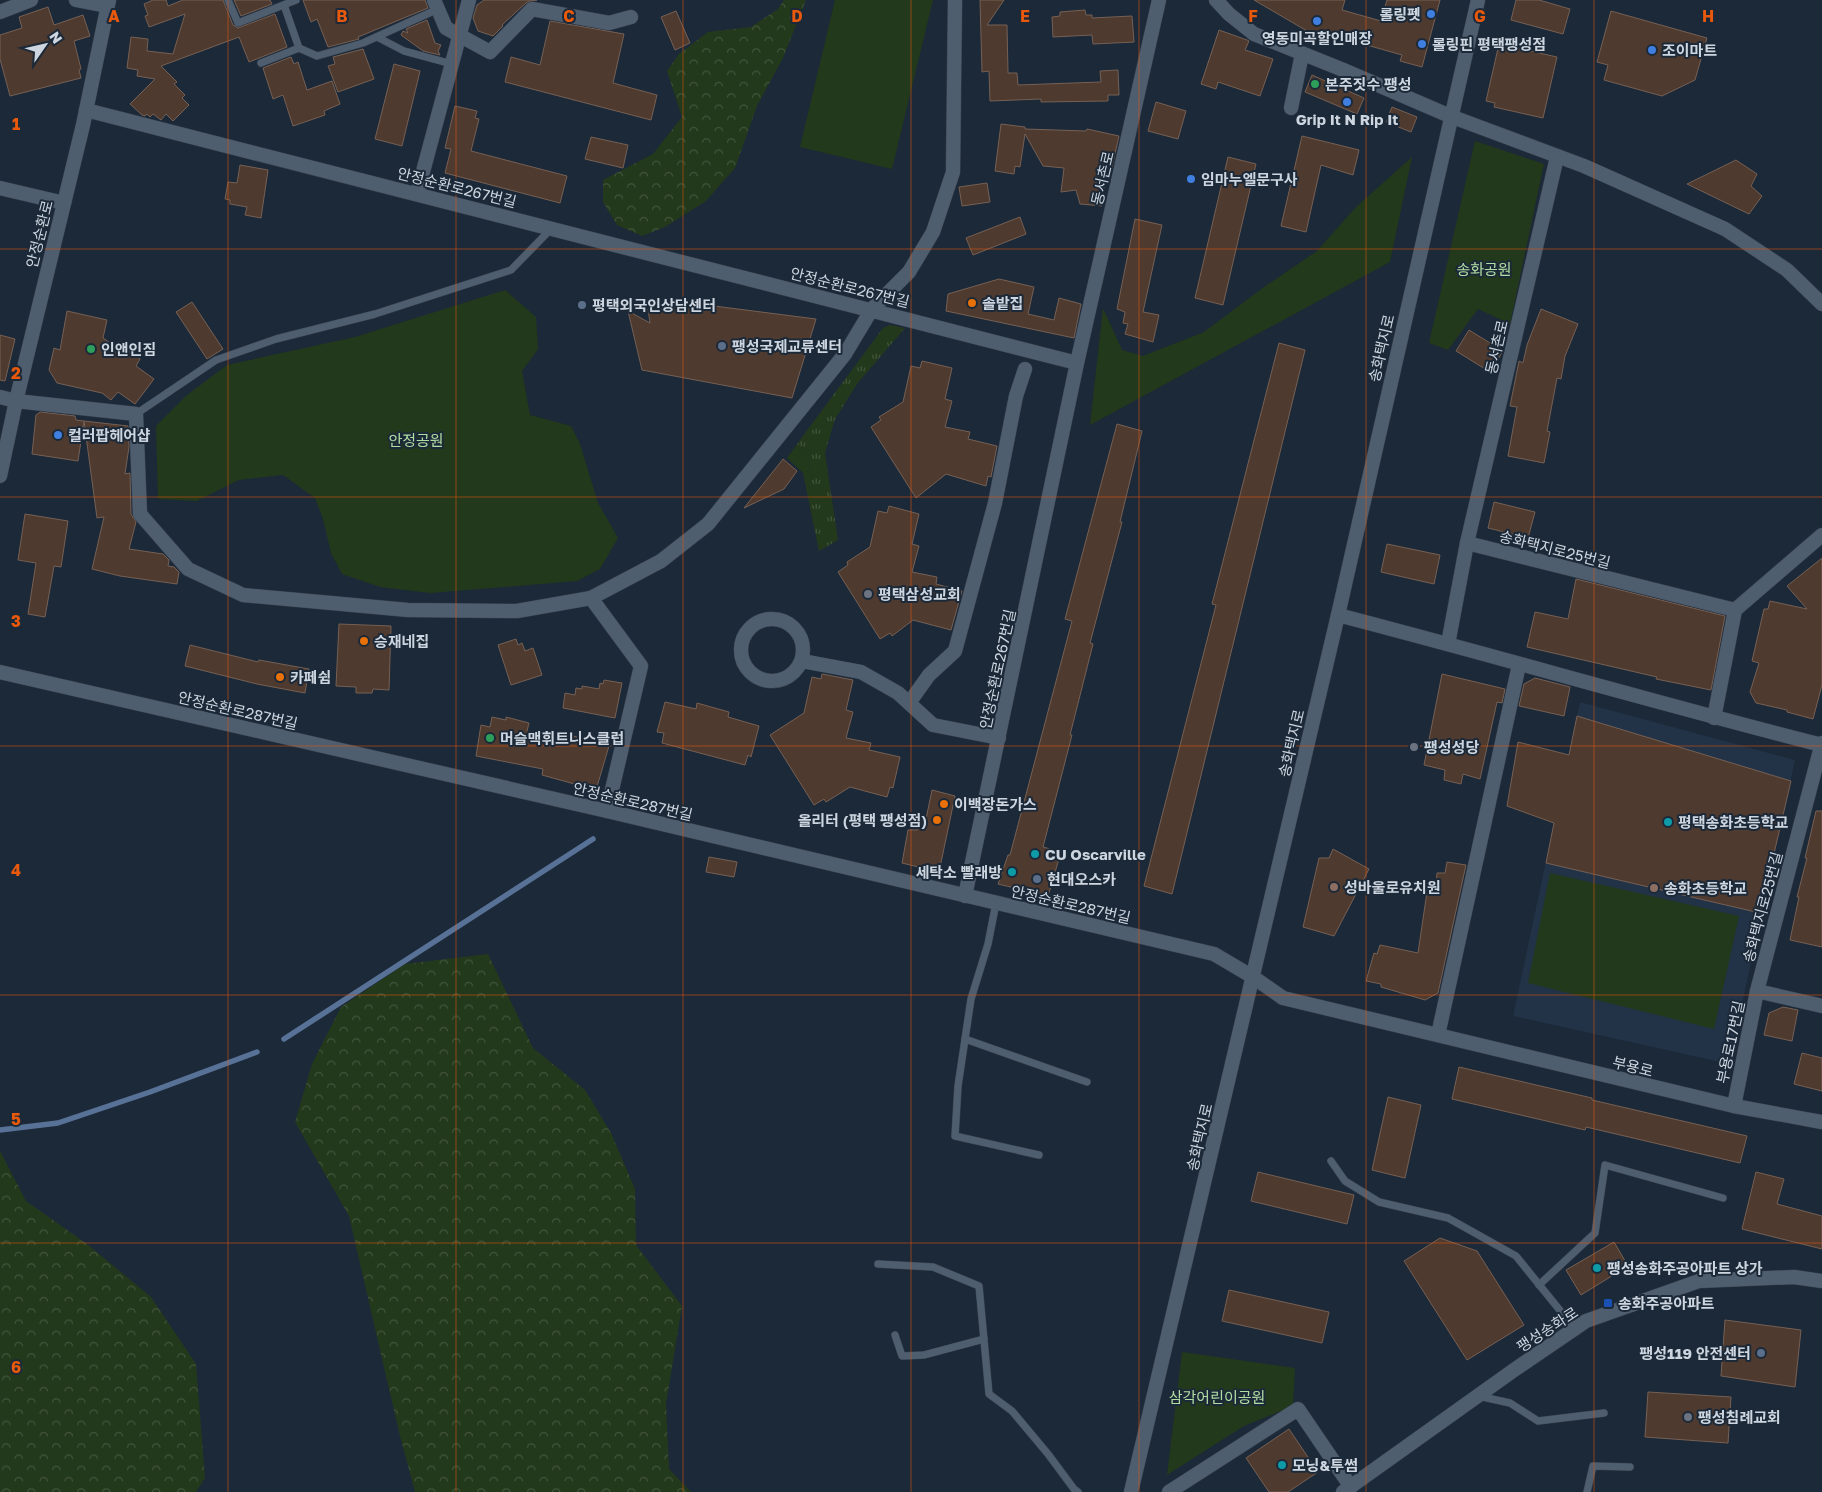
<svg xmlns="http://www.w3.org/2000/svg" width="1822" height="1492" font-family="'Golos Text','Noto Sans KR',sans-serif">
<defs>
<pattern id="grass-tufts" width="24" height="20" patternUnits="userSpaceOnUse" patternTransform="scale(1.25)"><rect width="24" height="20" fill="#23391b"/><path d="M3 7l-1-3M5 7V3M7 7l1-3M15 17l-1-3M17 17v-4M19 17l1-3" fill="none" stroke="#42553c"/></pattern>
<pattern id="forest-crowns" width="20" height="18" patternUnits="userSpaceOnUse" patternTransform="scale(1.25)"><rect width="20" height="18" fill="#23391b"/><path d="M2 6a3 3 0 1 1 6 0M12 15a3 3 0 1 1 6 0" fill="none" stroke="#42553c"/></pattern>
</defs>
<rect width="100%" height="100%" fill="#1c2938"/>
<path fill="#223247" d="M1580 702 1795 760 1729 1064 1513 1016Z"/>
<path fill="url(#grass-tufts)" d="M890 325 905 328 857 384 835 419 825 453 838 540 819 551 803 473 811 469 808 454 797 444 883 328Z"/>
<g fill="url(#forest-crowns)">
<path d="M784 0H806L783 58 757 106 735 168 706 201 665 227 642 236 617 225 603 202V180L653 154 682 117 667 71 679 54 708 32 751 27 778 9Z"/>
<path d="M488 954 533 1048 585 1090 611 1133 635 1189 636 1245 682 1306 666 1404 669 1469 691 1492H415L399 1432 349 1216 295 1122 312 1064 341 1007 405 964Z"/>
<path d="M0 1151 26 1201 87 1244 151 1297 196 1364 205 1478 196 1492H0Z"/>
</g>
<g fill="#23391b">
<path d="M835 0H933L892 169 800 147Z"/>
<path d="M1475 141 1544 164 1510 324 1478 309 1448 350 1429 343Z"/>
<path d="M1412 157 1390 262 1090 425 1103 308 1122 350 1143 356 1204 332 1264 287 1317 251 1356 207Z"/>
<path d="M505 290 536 317 538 349 522 371 530 415 571 426 580 444 598 503 618 538 600 569 577 581 430 593 380 587 342 574 331 553 323 519 315 498 283 475 239 480 197 501 158 499 156 426 187 395 227 365 355 337Z"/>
<path d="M797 444 808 454 811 469 803 473 787 458Z"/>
<path d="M1550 873 1739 916 1714 1029 1528 983Z"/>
<path d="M1182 1352 1295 1368 1293 1406 1244 1426 1167 1475Z"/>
</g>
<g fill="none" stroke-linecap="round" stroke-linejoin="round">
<g stroke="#587196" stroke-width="5.5">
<path d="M284 1039 593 839"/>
<path d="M0 1130 58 1123 150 1092 257 1052"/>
</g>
</g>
<g fill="#4e3a2f" stroke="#766054">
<path d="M153 0H166L168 6 183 0H223L233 25 238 28 275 14 287 47 249 62 239 37 161 66 177 82 174 84 185 95 182 98 189 105 173 121 166 114 161 120 153 114 150 117 147 114 145 116 142 115 130 104 155 79 137 76 138 70 127 68 131 37 148 39 147 51 173 54 185 14 149 27 145 16 148 15 144 4Z"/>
<path d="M234 0H270L272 4 241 16Z"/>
<path d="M303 0H425L428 8 358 37 359 39 328 47 317 19 311 22Z"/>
<path d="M484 0H537L530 1 526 3 502 25 503 26 493 36 478 31 473 18 477 5Z"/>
<path d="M980 0H1004L987 25H1007L1008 73H1017L1018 85 1101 82 1100 71 1118 70 1119 95H1108V101L1041 102V99L990 101 989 71 982 72Z"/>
<path d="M1254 0H1345L1342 10 1381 21 1387 0H1440L1422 67 1400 61 1402 55 1335 36 1334 39 1307 31Z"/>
<path d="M1516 0H1539L1570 9 1563 34 1511 20Z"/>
<path d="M48 7 54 25 83 15 90 36 74 41 81 69 79 70 81 78 10 96 0 59V35L22 28 19 17Z"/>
<path d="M1085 10 1086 15H1092V18L1132 16 1134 42 1093 44 1092 35 1053 37 1052 17 1060 16V12Z"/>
<path d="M676 11 690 43 675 50 661 17Z"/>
<path d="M1611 11 1707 38 1695 80 1662 96 1604 80 1608 65 1597 62Z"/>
<path d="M427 20 435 43 441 45 438 51 440 55 423 51 401 35 403 31 408 33 406 29Z"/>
<path d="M550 21 624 34 613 83 657 95 651 120 505 82 511 57 540 65Z"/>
<path d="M1219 30 1247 40 1249 41 1245 50 1273 59 1260 96 1218 82 1216 89 1201 84Z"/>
<path d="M1499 44 1557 57 1543 118 1494 107 1495 103 1486 101Z"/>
<path d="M363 49 374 79 338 92 328 66 335 64 333 57Z"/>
<path d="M291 57 294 64 298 62 307 90 332 81 340 104 324 111 325 115 293 126 283 95 273 99 263 68Z"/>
<path d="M394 64 420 71 402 146 375 139Z"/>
<path d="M1312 75 1364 98 1357 114 1305 92Z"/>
<path d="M1156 102 1186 111 1178 139 1148 131Z"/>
<path d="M455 106 477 111 475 118 479 119 471 151 567 176 560 203 445 173 451 149 445 148Z"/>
<path d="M1392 107 1417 117 1411 132 1386 122Z"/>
<path d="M1001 124 1025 127V129L1086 131 1087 129 1119 136 1112 167 1106 166 1102 206 1080 204 1076 190 1061 192 1064 168 1043 166 1025 134 1020 167 1015 166 1014 174 995 171Z"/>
<path d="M1302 136 1359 150 1353 175 1321 165 1306 232 1281 226Z"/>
<path d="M591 137 628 145 623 168 585 159Z"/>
<path d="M1228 157 1256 164 1223 305 1195 298Z"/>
<path d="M1736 160 1757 174 1751 186 1762 196 1749 214 1687 184Z"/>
<path d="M240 165 268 170 261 218 245 215 247 207 230 204V200L225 199 228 182 237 183Z"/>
<path d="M987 183 990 202 962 206 959 187Z"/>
<path d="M1020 217 1026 234 973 255 966 238Z"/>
<path d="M1135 219 1162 225 1143 312 1159 315 1153 342 1125 334 1128 324 1123 323 1125 312 1117 309Z"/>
<path d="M999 279 1034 287 1028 314 1054 320 1059 298 1081 304 1074 338 946 311 948 294Z"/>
<path d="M667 300 816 319 792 398 642 370 628 311 650 323 648 309H669Z"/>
<path d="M192 302 223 349 207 359 176 312Z"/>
<path d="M1541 309 1578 324 1565 356 1561 379 1557 378 1547 431 1550 432 1544 463 1508 456 1517 407 1510 406 1519 361 1523 363 1527 345Z"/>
<path d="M67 311 107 320 103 338 122 351 125 348 140 359 136 366 154 379 135 404 118 392 111 400 102 393 57 383 49 370 54 348 60 350Z"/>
<path d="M1469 330 1503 351 1490 372 1456 351Z"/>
<path d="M0 335 15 339 5 381 0 380Z"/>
<path d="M1279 343 1305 350 1172 894 1144 886 1216 605 1212 604Z"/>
<path d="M922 361 952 368 945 399 952 401 945 427 970 432 968 439 997 446 991 477 988 476 986 486 946 474 916 498 871 427 881 420 879 417 903 402 911 366 920 368Z"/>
<path d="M40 412 75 416 76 420 84 421 78 461 32 454 36 415Z"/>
<path d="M84 421 128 426 129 447 125 474 130 473 131 514 136 522 129 549 163 554 169 560 168 566 174 567 179 572 177 584 120 576 92 569 104 517 97 518Z"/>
<path d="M1117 424 1142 431 1120 522H1122L1090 643 1093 644 1070 735H1072L1043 847 1061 852 1048 896 998 884 1008 855H1010L1072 621 1065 619Z"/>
<path d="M783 459 797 471 784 489 744 508Z"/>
<path d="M1494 502 1535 512 1528 538 1488 528Z"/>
<path d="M889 506 919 514 912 544 919 546 912 572 937 577 936 584 962 591 951 630 913 620 892 636 890 633 880 639 838 572 848 565 847 562 870 547 878 511 887 513Z"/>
<path d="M25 514 68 521 61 567 54 566 45 617 28 614 36 563 18 560Z"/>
<path d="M1387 544 1440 555 1434 584 1381 572Z"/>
<path d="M1822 558V685L1813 719 1787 712V710L1756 703 1750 692 1759 663 1752 661 1764 609H1768L1770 601 1807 609 1787 586Z"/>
<path d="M1576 579 1725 616 1711 690 1656 679 1657 677 1527 647 1535 612 1568 619Z"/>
<path d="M339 624 391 626 389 690 373 689 372 693H356V687L336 686Z"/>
<path d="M516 639 518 645 522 643 525 651 533 648 542 675 511 685 498 645Z"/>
<path d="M190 645 258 662 259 660 309 669 305 693 257 684 185 666Z"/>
<path d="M822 674 853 680 846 710 853 712 846 738 871 743 869 750 900 757 893 788 890 787 887 797 850 787 826 802 824 799 814 805 770 735 804 713 812 677 821 679Z"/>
<path d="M1442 674 1505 689 1502 703 1497 702 1480 779 1463 774 1461 784 1444 780 1445 770 1424 765Z"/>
<path d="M1535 678 1570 687 1564 716 1519 706 1524 684Z"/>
<path d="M604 680 622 683 615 718 563 708 565 693 575 695 576 688 582 689V686L599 689 600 683 603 684Z"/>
<path d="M665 702 696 709 697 703 729 712 728 717 759 726 751 757 748 755 745 765 662 743 664 733 657 732Z"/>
<path d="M1577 716 1791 781 1760 913 1546 863 1554 823 1507 806 1518 742 1569 755Z"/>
<path d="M492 717 506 720V717L529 723 527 731 565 741 566 734 609 746 596 790 542 775 543 769 476 756 481 725 490 727Z"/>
<path d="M932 790 955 796 939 872 902 863 908 830H917L919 818 926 819Z"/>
<path d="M1816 811H1822V947L1790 940 1799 897H1797L1807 858H1805Z"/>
<path d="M1333 849 1369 869 1334 936 1303 927 1319 858H1329Z"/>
<path d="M709 857 737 862 734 877 706 872Z"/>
<path d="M1447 862 1466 865 1438 993 1425 1000 1381 987V984L1366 981 1374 953 1377 954 1380 945 1418 953 1428 885H1436L1437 873H1445Z"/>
<path d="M1783 1007 1798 1010 1792 1041 1764 1035 1769 1013Z"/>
<path d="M1802 1053 1822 1058V1091L1794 1084Z"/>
<path d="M1459 1067 1592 1098V1100L1747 1136 1740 1163 1586 1127 1585 1130 1452 1099Z"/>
<path d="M1388 1097 1421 1105 1405 1178 1372 1170Z"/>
<path d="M1258 1172 1354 1195 1347 1224 1251 1201Z"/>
<path d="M1756 1172 1784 1179 1777 1204 1822 1216V1249L1742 1229Z"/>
<path d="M1440 1238 1477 1251 1524 1325 1467 1360 1404 1261Z"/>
<path d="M1614 1242 1628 1266 1581 1295 1566 1270Z"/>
<path d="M1229 1290 1329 1312 1322 1343 1222 1321Z"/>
<path d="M1725 1320 1801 1330 1795 1387 1721 1376Z"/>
<path d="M1648 1392 1731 1397 1728 1443 1645 1437Z"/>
<path d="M1289 1429 1318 1472 1288 1492H1269L1246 1458Z"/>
</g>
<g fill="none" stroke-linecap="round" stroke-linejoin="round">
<g stroke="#3a4451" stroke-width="8">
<g id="service">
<path d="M228 0 238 23 296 0"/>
<path d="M377 37 404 51 452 64"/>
<path d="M299 48 317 56 363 43 438 9"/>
<path d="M261 63 299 48 284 5"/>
<path d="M136 414 216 360 276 339 375 314 511 270 551 229"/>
<path d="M996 903 988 944 971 999 958 1086 955 1136 1039 1155"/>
<path d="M965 1039 1087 1082"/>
<path d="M1331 1161 1345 1181 1379 1202 1448 1218 1516 1256 1575 1329"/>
<path d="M878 1264 933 1267 979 1286 989 1394 1012 1411 1048 1454 1074 1489 1078 1492"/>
<path d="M1539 1285 1595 1233 1605 1165 1723 1198"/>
<path d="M895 1335 902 1356 924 1355 984 1339"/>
<path d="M1478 1396 1510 1403 1538 1421 1604 1413"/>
<path d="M1587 1492 1593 1466 1630 1467"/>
</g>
</g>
<g stroke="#3a4451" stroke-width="15">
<g id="minor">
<path d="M434 0 446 28 490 52 532 9 609 23 631 17"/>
<path d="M0 12 31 0"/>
<path d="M1291 108 1302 54"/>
<path d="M0 188 64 203"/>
<path d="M417 194 469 0"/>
<path d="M0 397 16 401 136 414 140 514 188 569 243 595 408 610 517 611 591 598 661 561 708 524 845 354 872 309 909 272 933 232 953 172 955 0"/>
<path d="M1467 543 1735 610 1822 535"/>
<path d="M591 598 641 666 607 811"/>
<path d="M1338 615C1500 657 1660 704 1822 745"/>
<circle cx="772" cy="650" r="31"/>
<path d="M1448 644 1467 543 1557 157"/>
<path d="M802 661 861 672 898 693 933 725 999 738"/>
<path d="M909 703 929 675 955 651 995 503 1016 396 1025 369"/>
<path d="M1714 718 1735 610"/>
<path d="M1757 991 1822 743"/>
<path d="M1438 1035 1519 665"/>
<path d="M1734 1106 1757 991 1822 1006"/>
<path d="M1169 1492 1298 1409 1351 1487"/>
<path d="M1343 1492 1514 1370 1586 1321 1699 1281 1794 1277 1822 1281"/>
</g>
</g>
<g stroke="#3a4451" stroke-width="15">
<g id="tertiary">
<path d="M76 0 107 6"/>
<path d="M1216 0 1229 14 1254 34 1341 69 1450 116 1584 166 1725 229 1787 270 1822 304"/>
<path d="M86 110 1077 363"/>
<path d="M0 476 16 401 83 125 109 0"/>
<path d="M0 672 607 811 1214 954 1253 977 1283 998 1734 1106 1822 1122"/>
<path d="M965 896 1077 363 1159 0"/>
<path d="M1131 1492 1338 615 1478 0"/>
</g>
</g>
<use href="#service" stroke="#4f5e6f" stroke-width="7"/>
<use href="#minor" stroke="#4f5e6f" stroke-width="14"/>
<use href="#tertiary" stroke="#4f5e6f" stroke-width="14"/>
</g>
<path fill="none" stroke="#e8590c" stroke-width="1" stroke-opacity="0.55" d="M228 0V1492M456 0V1492M683 0V1492M911 0V1492M1139 0V1492M1366 0V1492M1594 0V1492M0 249H1822M0 497H1822M0 746H1822M0 995H1822M0 1243H1822"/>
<g fill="#3f7fe0" stroke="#1c2938" stroke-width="2">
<circle cx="1431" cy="14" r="5"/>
<circle cx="1317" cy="21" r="5"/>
<circle cx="1422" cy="44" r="5"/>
<circle cx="1652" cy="50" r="5"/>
<circle cx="1347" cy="102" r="5"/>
<circle cx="1191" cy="179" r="5"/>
<circle cx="58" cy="435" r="5"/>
</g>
<g fill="#2e9e5b" stroke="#1c2938" stroke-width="2">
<circle cx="1315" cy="84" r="5"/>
<circle cx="91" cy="349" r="5"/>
<circle cx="490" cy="738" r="5"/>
</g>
<g fill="#e8710a" stroke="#1c2938" stroke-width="2">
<circle cx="972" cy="303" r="5"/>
<circle cx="364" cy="641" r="5"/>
<circle cx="280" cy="677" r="5"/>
<circle cx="944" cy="804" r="5"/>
<circle cx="937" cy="820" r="5"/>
</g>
<g fill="#5c6f8a" stroke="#1c2938" stroke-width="2">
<circle cx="582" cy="305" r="5"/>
<circle cx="722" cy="346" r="5"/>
<circle cx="1037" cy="879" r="5"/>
<circle cx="1761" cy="1353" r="5"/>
</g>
<g fill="#6b7280" stroke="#1c2938" stroke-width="2">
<circle cx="868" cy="594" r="5"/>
<circle cx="1414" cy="747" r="5"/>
<circle cx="1688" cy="1417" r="5"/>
</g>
<g fill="#0f9aa8" stroke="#1c2938" stroke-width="2">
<circle cx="1668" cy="822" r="5"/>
<circle cx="1035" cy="854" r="5"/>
<circle cx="1012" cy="872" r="5"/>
<circle cx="1597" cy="1268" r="5"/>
<circle cx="1282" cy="1465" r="5"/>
</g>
<g fill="#8d6e63" stroke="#1c2938" stroke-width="2">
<circle cx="1334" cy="887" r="5"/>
<circle cx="1654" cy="888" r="5"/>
</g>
<rect fill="#1a4fb4" stroke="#1c2938" stroke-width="2" x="1603" y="1298" width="10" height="10" rx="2.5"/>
<g text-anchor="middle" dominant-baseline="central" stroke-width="4" stroke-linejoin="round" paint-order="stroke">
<g font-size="15" font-weight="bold" fill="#cdd6e0" stroke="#1c2938" text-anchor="start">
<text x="1421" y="14" text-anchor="end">롤링펫</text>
<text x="1317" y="38" text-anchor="middle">영동미곡할인매장</text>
<text x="1432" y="44">롤링핀 평택팽성점</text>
<text x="1662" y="50">조이마트</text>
<text x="1325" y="84">본주짓수 팽성</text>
<text x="1347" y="119" text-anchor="middle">Grip It N Rip It</text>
<text x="1201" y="179">임마누엘문구사</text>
<text x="982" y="303">솔밭집</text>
<text x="592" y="305">평택외국인상담센터</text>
<text x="732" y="346">팽성국제교류센터</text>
<text x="101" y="349">인앤인짐</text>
<text x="68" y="435">컬러팝헤어샵</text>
<text x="878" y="594">평택삼성교회</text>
<text x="374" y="641">승재네집</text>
<text x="290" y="677">카페쉼</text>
<text x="500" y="738">머슬맥휘트니스클럽</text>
<text x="1424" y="747">팽성성당</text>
<text x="954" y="804">이백장돈가스</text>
<text x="927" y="820" text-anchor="end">올리터 (평택 팽성점)</text>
<text x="1678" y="822">평택송화초등학교</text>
<text x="1045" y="854">CU Oscarville</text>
<text x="1002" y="872" text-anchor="end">세탁소 빨래방</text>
<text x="1047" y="879">현대오스카</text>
<text x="1344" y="887">성바울로유치원</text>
<text x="1664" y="888">송화초등학교</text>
<text x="1607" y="1268">팽성송화주공아파트 상가</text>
<text x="1618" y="1303">송화주공아파트</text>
<text x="1751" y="1353" text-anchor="end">팽성119 안전센터</text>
<text x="1698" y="1417">팽성침례교회</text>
<text x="1292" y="1465">모닝&amp;투썸</text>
</g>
<g font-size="15" fill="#cdd6e0" stroke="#1c2938">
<text transform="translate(1102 178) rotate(-77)">동서촌로</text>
<text transform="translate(457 187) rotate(14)">안정순환로267번길</text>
<text transform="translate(39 234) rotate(-76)">안정순환로</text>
<text transform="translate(850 287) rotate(14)">안정순환로267번길</text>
<text transform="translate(1496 347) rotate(-77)">동서촌로</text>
<text transform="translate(1381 348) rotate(-77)">송화택지로</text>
<text transform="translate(1555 549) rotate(14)">송화택지로25번길</text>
<text transform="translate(997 669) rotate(-78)">안정순환로267번길</text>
<text transform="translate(238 710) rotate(13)">안정순환로287번길</text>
<text transform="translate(1291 743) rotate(-77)">송화택지로</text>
<text transform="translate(633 801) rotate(13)">안정순환로287번길</text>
<text transform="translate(1071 904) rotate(13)">안정순환로287번길</text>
<text transform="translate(1762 907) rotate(-75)">송화택지로25번길</text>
<text transform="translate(1730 1042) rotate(-78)">부용로17번길</text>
<text transform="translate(1633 1066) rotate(14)">부용로</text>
<text transform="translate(1199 1137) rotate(-77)">송화택지로</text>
<text transform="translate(1547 1329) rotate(-33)">팽성송화로</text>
</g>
<g font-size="15" fill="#b0dda1" stroke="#1c2938">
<text x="1484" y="269">송화공원</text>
<text x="416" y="440">안정공원</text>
<text x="1217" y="1397">삼각어린이공원</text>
</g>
</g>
<g font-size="16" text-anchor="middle" font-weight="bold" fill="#e8590c" stroke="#1c2938" stroke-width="4" stroke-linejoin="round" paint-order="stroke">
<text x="114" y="22">A</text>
<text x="342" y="22">B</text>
<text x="569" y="22">C</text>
<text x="797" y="22">D</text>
<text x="1025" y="22">E</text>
<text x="1253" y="22">F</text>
<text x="1480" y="22">G</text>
<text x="1708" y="22">H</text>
<text x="16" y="130">1</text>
<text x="16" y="379">2</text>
<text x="16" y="627">3</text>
<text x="16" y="876">4</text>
<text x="16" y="1125">5</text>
<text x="16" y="1373">6</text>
</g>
<g transform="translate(45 45) rotate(56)" stroke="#1c2938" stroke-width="4" paint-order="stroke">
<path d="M0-4L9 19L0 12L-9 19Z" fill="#cdd6e0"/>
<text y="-8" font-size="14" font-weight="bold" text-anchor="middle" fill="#cdd6e0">N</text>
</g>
</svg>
